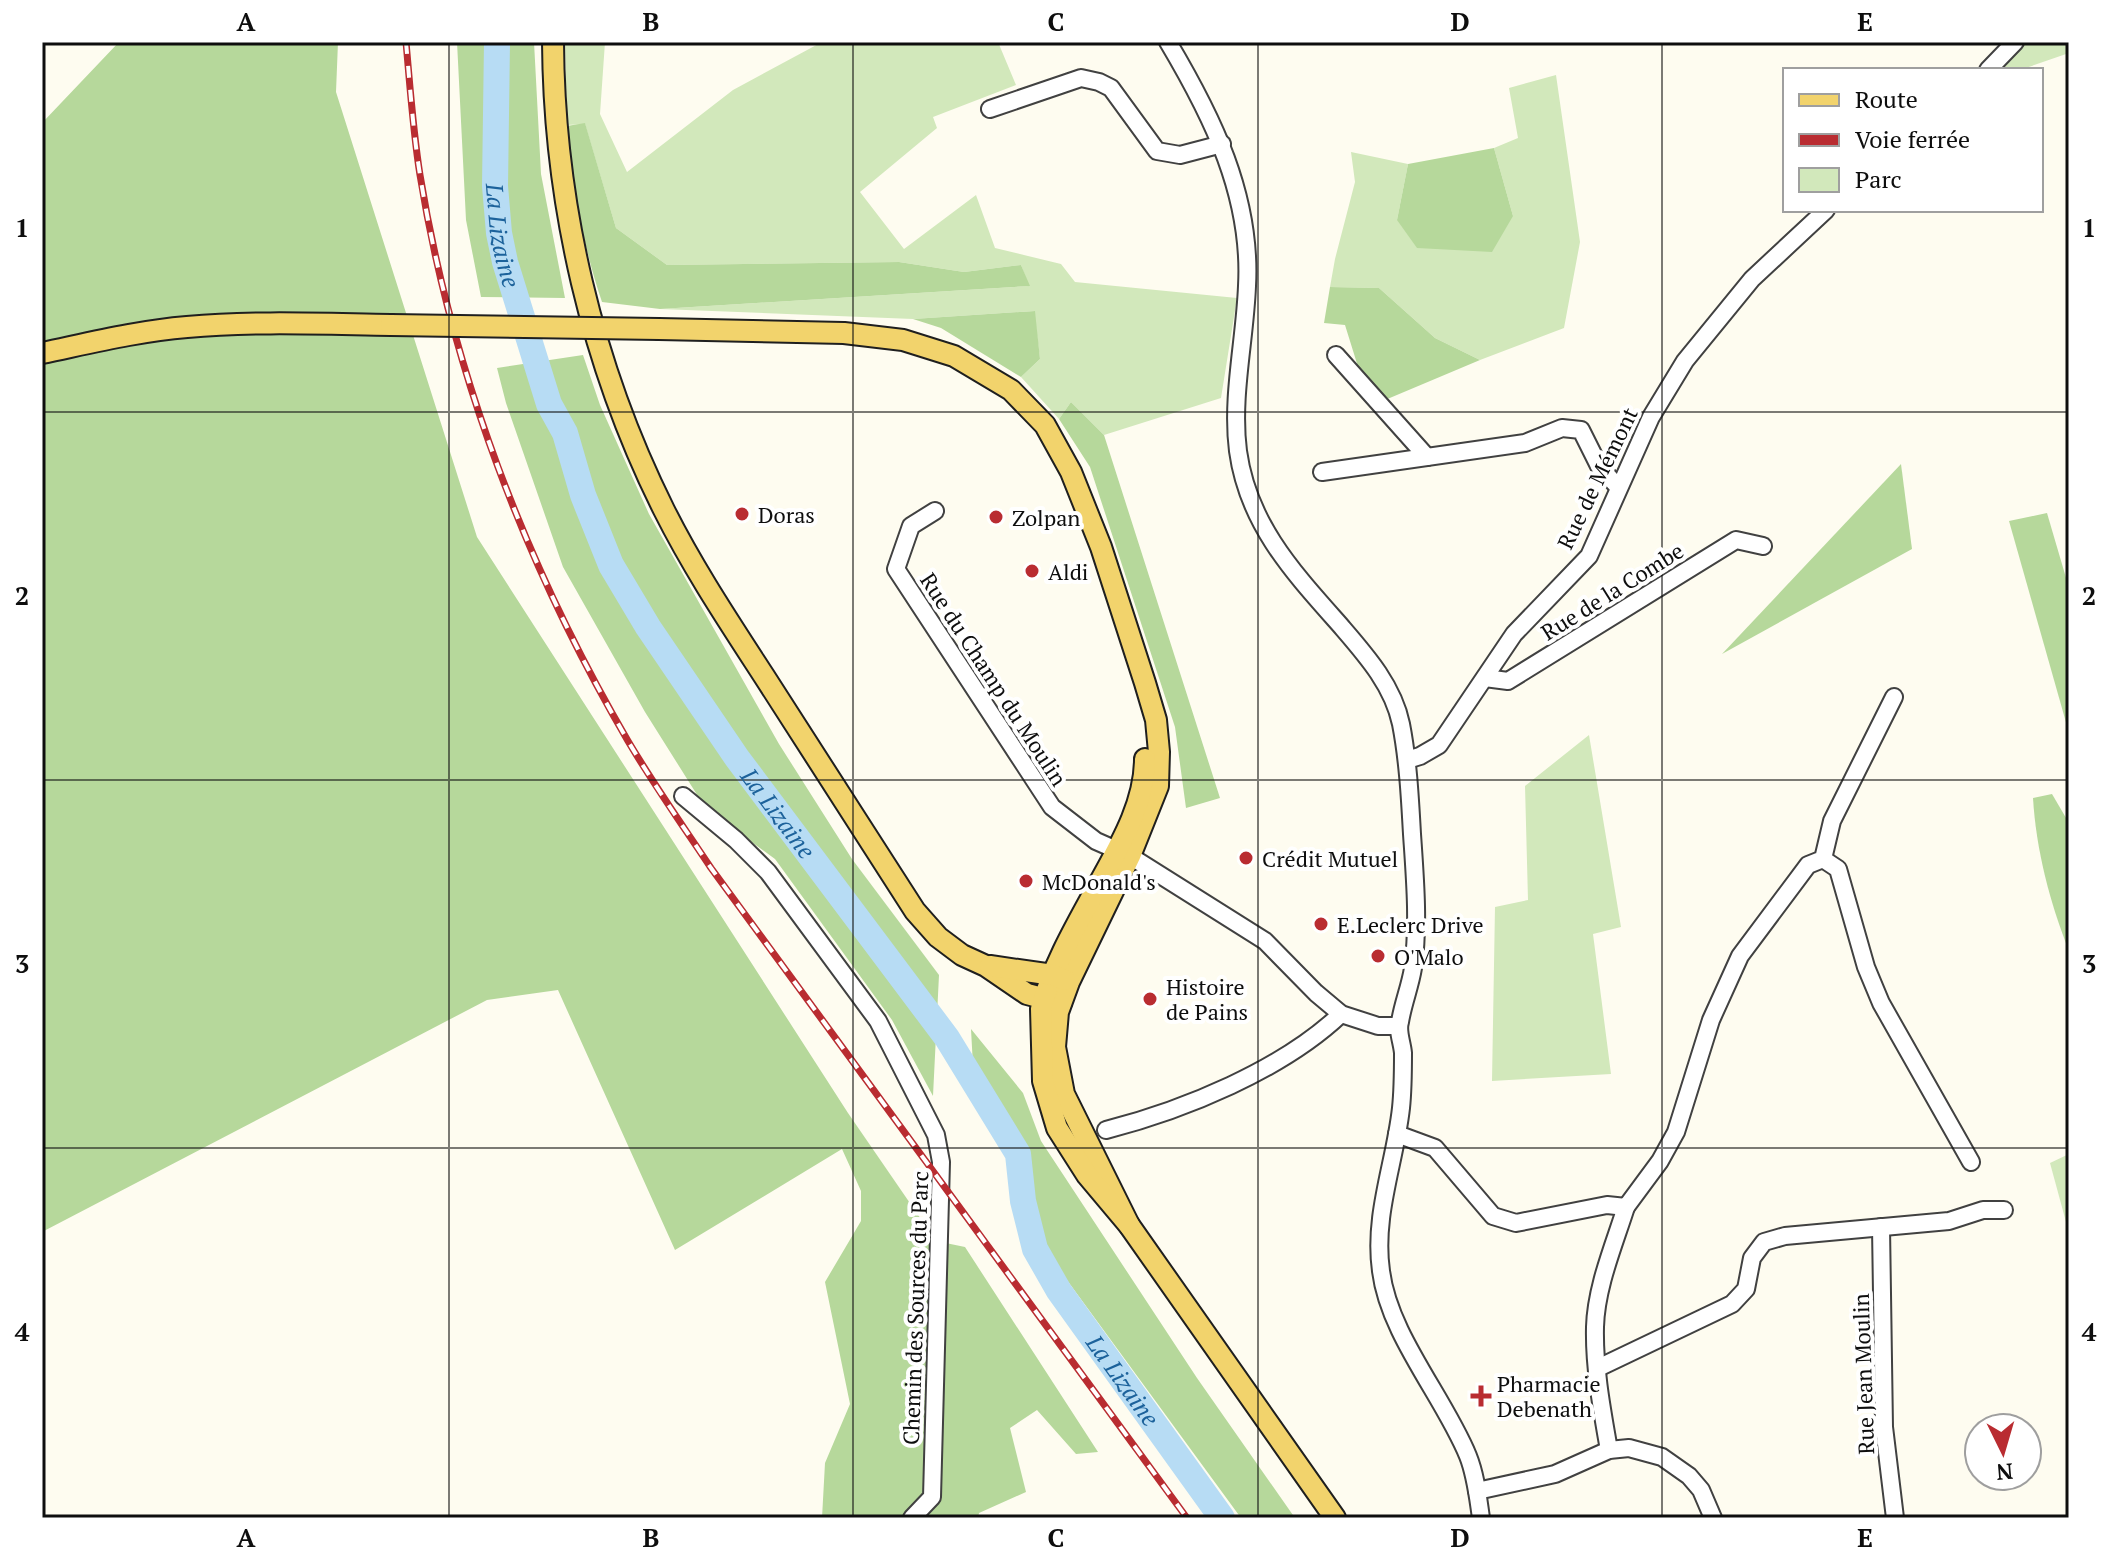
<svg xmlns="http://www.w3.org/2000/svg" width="2111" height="1560" font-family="'PT Serif',serif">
<rect width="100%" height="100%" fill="#fefcf0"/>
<g fill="#d2e8bb">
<path d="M565 42H605L600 114 627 172 733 90 822 42H998L1016 85 933 117 937 128 860 192 904 249 976 195 995 248 1061 264 1075 282 1237 298 1221 398 1104 435 1071 402 1059 419 1021 377 1040 359 1034 311 913 319 660 309 1029 286 1021 265 964 272 899 262 667 265 616 228 585 124 567 125Z"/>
<path d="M2027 42H2069V53L2020 70H1999Z"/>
<path d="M1556 75 1580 242 1564 328 1480 360 1435 338 1379 288 1330 287 1335 259 1355 182 1351 152 1408 164 1397 220 1513 216 1494 148 1518 138 1509 88Z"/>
<path d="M1589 735 1621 927 1593 934 1611 1074 1492 1081 1495 907 1528 900 1525 786Z"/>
<path d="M2069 1154V1233L2050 1163Z"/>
</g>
<g fill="#b6d89b">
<path d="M119 42H338L336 92 477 537 848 1113 936 1241 965 1247 1098 1452 1076 1454 1037 1410 1010 1428 1026 1492 979 1513 978 1518H822L825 1463 850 1404 825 1282 861 1221V1191L842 1149 675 1250 558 990 487 1000 42 1232V123Z"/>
<path d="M457 42H534L541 174 565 298 481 297 466 220Z"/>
<path d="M585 123 616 228 667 265 899 262 964 272 1021 265 1030 286 660 309 602 302C583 246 572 184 567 126Z"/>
<path d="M1494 148 1513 216 1492 252 1417 248 1397 220 1408 164Z"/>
<path d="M1330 287 1379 288 1435 338 1480 360 1385 400 1359 370 1345 325 1324 323Z"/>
<path d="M1035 311 1040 359 1021 377 941 328 913 319Z"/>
<path d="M583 355 600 405 649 514 779 744 852 859 939 975 933 1096 892 1020 775 859 706 809 645 712 563 567 506 403 497 368Z"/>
<path d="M1071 402 1104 435 1220 798 1186 808 1175 727 1090 467 1059 419Z"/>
<path d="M1901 464 1912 549 1722 654Z"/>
<path d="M2047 513 2069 588V733L2009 521Z"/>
<path d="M2052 794 2069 823V951C2050 903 2036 850 2033 798Z"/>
<path d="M971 1029 1023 1093 1041 1141 1197 1378 1295 1518H1241L1053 1261 1038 1222 1029 1164 1017 1132 973 1066Z"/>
</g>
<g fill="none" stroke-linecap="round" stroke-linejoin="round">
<path stroke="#b7dcf4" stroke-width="26" id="s1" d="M497 42 495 186 499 233 505 262 549 404 565 433 583 495 611 565 648 627 737 758 947 1038 1018 1154 1023 1201 1035 1249 1059 1291 1222 1518"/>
<g stroke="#414141" stroke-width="20">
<g id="minor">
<path d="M1168 42C1212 116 1252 196 1247 286 1245 340 1231 397 1238 451 1248 524 1293 572 1340 625 1365 654 1393 685 1401 724 1408 760 1410 798 1412 834 1415 878 1419 924 1413 968 1410 987 1403 1003 1400 1022 1397 1031 1402 1042 1403 1053 1403 1071 1403 1089 1401 1108 1395 1163 1373 1215 1381 1271 1389 1335 1444 1397 1468 1456 1476 1476 1478 1498 1481 1518"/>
<path d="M1988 70 2015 42"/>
<path d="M990 109 1081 78 1099 82 1111 88 1157 151 1180 155 1222 144"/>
<path d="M1336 355 1427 457"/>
<path d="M1322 472 1525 443 1562 428 1581 430 1599 466 1618 487"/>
<path d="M935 511 911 526 896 569 1052 807 1096 841 1130 856 1265 941 1316 993 1341 1014 1378 1026H1398"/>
<path d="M1485 678 1508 681 1736 540 1763 546"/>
<path d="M1407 760 1420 756 1439 745 1514 634 1589 556 1651 417 1685 361 1752 279 1826 210"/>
<path d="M683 796 736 840 768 872 878 1021 936 1135 941 1162 932 1497 912 1518"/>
<path d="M1823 859 1838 869 1866 967 1881 1003 1971 1162"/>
<path d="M1106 1130C1184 1110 1282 1070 1341 1014"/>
<path d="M1397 1134 1435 1148 1493 1216 1516 1223 1607 1205 1626 1207 1660 1161 1676 1132 1711 1020 1740 956 1808 865 1823 859 1832 821 1894 697"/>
<path d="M1881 1227 1884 1427 1895 1518"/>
<path d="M1598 1368 1732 1304 1746 1289 1752 1258 1764 1242 1785 1236 1949 1221 1983 1210H2004"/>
<path d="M1609 1450C1602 1410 1594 1368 1595 1327 1596 1287 1614 1245 1626 1207"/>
<path d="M1477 1491 1555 1474 1609 1450 1629 1448 1662 1457 1689 1476 1701 1490 1713 1518"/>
</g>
</g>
<g stroke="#1f1f1f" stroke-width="24">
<g id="major">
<path d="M553 42C554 203 592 366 664 510 693 568 729 622 764 676 814 755 865 833 915 911L938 937 962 955 986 966 1027 994 1061 1003"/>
<path d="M659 329 844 333 903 340 954 356 1011 390 1045 425 1071 472 1101 547 1145 683 1156 720 1159 752 1158 786 1130 856 1069 982 1058 1012 1055 1047 1064 1094 1129 1225"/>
<path d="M42 353C90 343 138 331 187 327 255 321 323 324 391 325"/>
<path d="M1145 759C1145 806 1117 850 1095 891 1074 929 1052 968 1041 1009L1043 1081 1057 1128 1087 1175 1129 1225 1335 1518"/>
<path d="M990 966 1053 975 1065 980"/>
</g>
</g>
<use href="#minor" stroke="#fff" stroke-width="16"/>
<use href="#major" stroke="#f2d36c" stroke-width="20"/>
<g stroke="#b92c31" stroke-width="7">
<path id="rail" d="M406 42C410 86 413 131 420 175 452 373 527 568 628 741 654 785 683 826 711 868L1187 1518"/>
</g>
<use href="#rail" stroke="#fff" stroke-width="4" stroke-dasharray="12" stroke-linecap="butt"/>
<g stroke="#1f1f1f" stroke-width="24" stroke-linecap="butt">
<path id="major-bridge" d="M391 325 659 329"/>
</g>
<use href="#major-bridge" stroke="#f2d36c" stroke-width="20"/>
</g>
<path fill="none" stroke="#0e0e0e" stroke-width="2" stroke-opacity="0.55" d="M449 42V1518M853 42V1518M1258 42V1518M1662 42V1518M42 412H2069M42 780H2069M42 1148H2069"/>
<g fill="#b92c31" stroke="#fff" stroke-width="3">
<circle cx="742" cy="514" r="8"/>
<circle cx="996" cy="517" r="8"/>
<circle cx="1032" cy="571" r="8"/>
<circle cx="1246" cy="858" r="8"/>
<circle cx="1026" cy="881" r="8"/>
<circle cx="1321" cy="924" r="8"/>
<circle cx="1378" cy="956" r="8"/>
<circle cx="1150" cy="999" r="8"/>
<path d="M1477 1384h8v8h8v8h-8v8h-8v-8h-8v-8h8z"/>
</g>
<g text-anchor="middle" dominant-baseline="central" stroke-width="8" stroke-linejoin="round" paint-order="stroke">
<g font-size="22" fill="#0e0e0e" stroke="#fff">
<text transform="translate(1597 478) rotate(-64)">Rue de Mémont</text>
<text transform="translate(1612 591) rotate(-32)">Rue de la Combe</text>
<text transform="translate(994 679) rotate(57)">Rue du Champ du Moulin</text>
<text transform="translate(915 1308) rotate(-88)">Chemin des Sources du Parc</text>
<text transform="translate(1863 1374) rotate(-92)">Rue Jean Moulin</text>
</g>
<g font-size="22" fill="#0e0e0e" stroke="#fff" text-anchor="start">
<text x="758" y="514">Doras</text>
<text x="1012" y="517">Zolpan</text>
<text x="1048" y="571">Aldi</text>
<text x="1262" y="858">Crédit Mutuel</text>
<text x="1042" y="881">McDonald's</text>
<text x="1337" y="924">E.Leclerc Drive</text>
<text x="1394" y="956">O'Malo</text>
<text x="1166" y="986">Histoire<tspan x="1166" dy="25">de Pains</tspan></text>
<text x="1497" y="1383">Pharmacie<tspan x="1497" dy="25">Debenath</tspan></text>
</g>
<g font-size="24" font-style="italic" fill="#1c629b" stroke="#fff">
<text stroke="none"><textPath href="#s1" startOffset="194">La Lizaine</textPath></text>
<text stroke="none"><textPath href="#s1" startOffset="842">La Lizaine</textPath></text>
<text stroke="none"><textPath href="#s1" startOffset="1514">La Lizaine</textPath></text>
</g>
</g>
<rect width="2111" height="1560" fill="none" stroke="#ffffff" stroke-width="88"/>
<rect x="1783" y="68" width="260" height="144" fill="#ffffff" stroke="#9f9f9f" stroke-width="2"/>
<rect x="1799" y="94" width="40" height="12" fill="#f2d36c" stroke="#9f9f9f" stroke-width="2"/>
<text x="1855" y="108" font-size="24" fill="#0e0e0e">Route</text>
<rect x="1799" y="134" width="40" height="12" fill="#b92c31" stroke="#9f9f9f" stroke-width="2"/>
<text x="1855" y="148" font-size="24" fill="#0e0e0e">Voie ferrée</text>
<rect x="1799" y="168" width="40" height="24" fill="#d2e8bb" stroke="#9f9f9f" stroke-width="2"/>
<text x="1855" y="188" font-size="24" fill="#0e0e0e">Parc</text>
<g transform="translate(2003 1452) rotate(175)"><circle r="38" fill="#ffffff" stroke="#9f9f9f" stroke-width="2"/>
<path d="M0-6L14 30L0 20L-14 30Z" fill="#b92c31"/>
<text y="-12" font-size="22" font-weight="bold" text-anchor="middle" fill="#0e0e0e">N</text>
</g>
<rect x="44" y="44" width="2023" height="1472" fill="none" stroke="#0e0e0e" stroke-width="3"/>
<g font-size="26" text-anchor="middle" font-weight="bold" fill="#0e0e0e">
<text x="246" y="31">A</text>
<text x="651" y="31">B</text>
<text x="1056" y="31">C</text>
<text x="1460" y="31">D</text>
<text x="1865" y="31">E</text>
<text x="22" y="237">1</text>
<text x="2089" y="237">1</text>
<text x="22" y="605">2</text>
<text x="2089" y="605">2</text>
<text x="22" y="973">3</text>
<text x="2089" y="973">3</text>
<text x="22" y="1341">4</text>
<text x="2089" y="1341">4</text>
<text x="246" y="1547">A</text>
<text x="651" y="1547">B</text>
<text x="1056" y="1547">C</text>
<text x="1460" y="1547">D</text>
<text x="1865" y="1547">E</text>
</g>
</svg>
